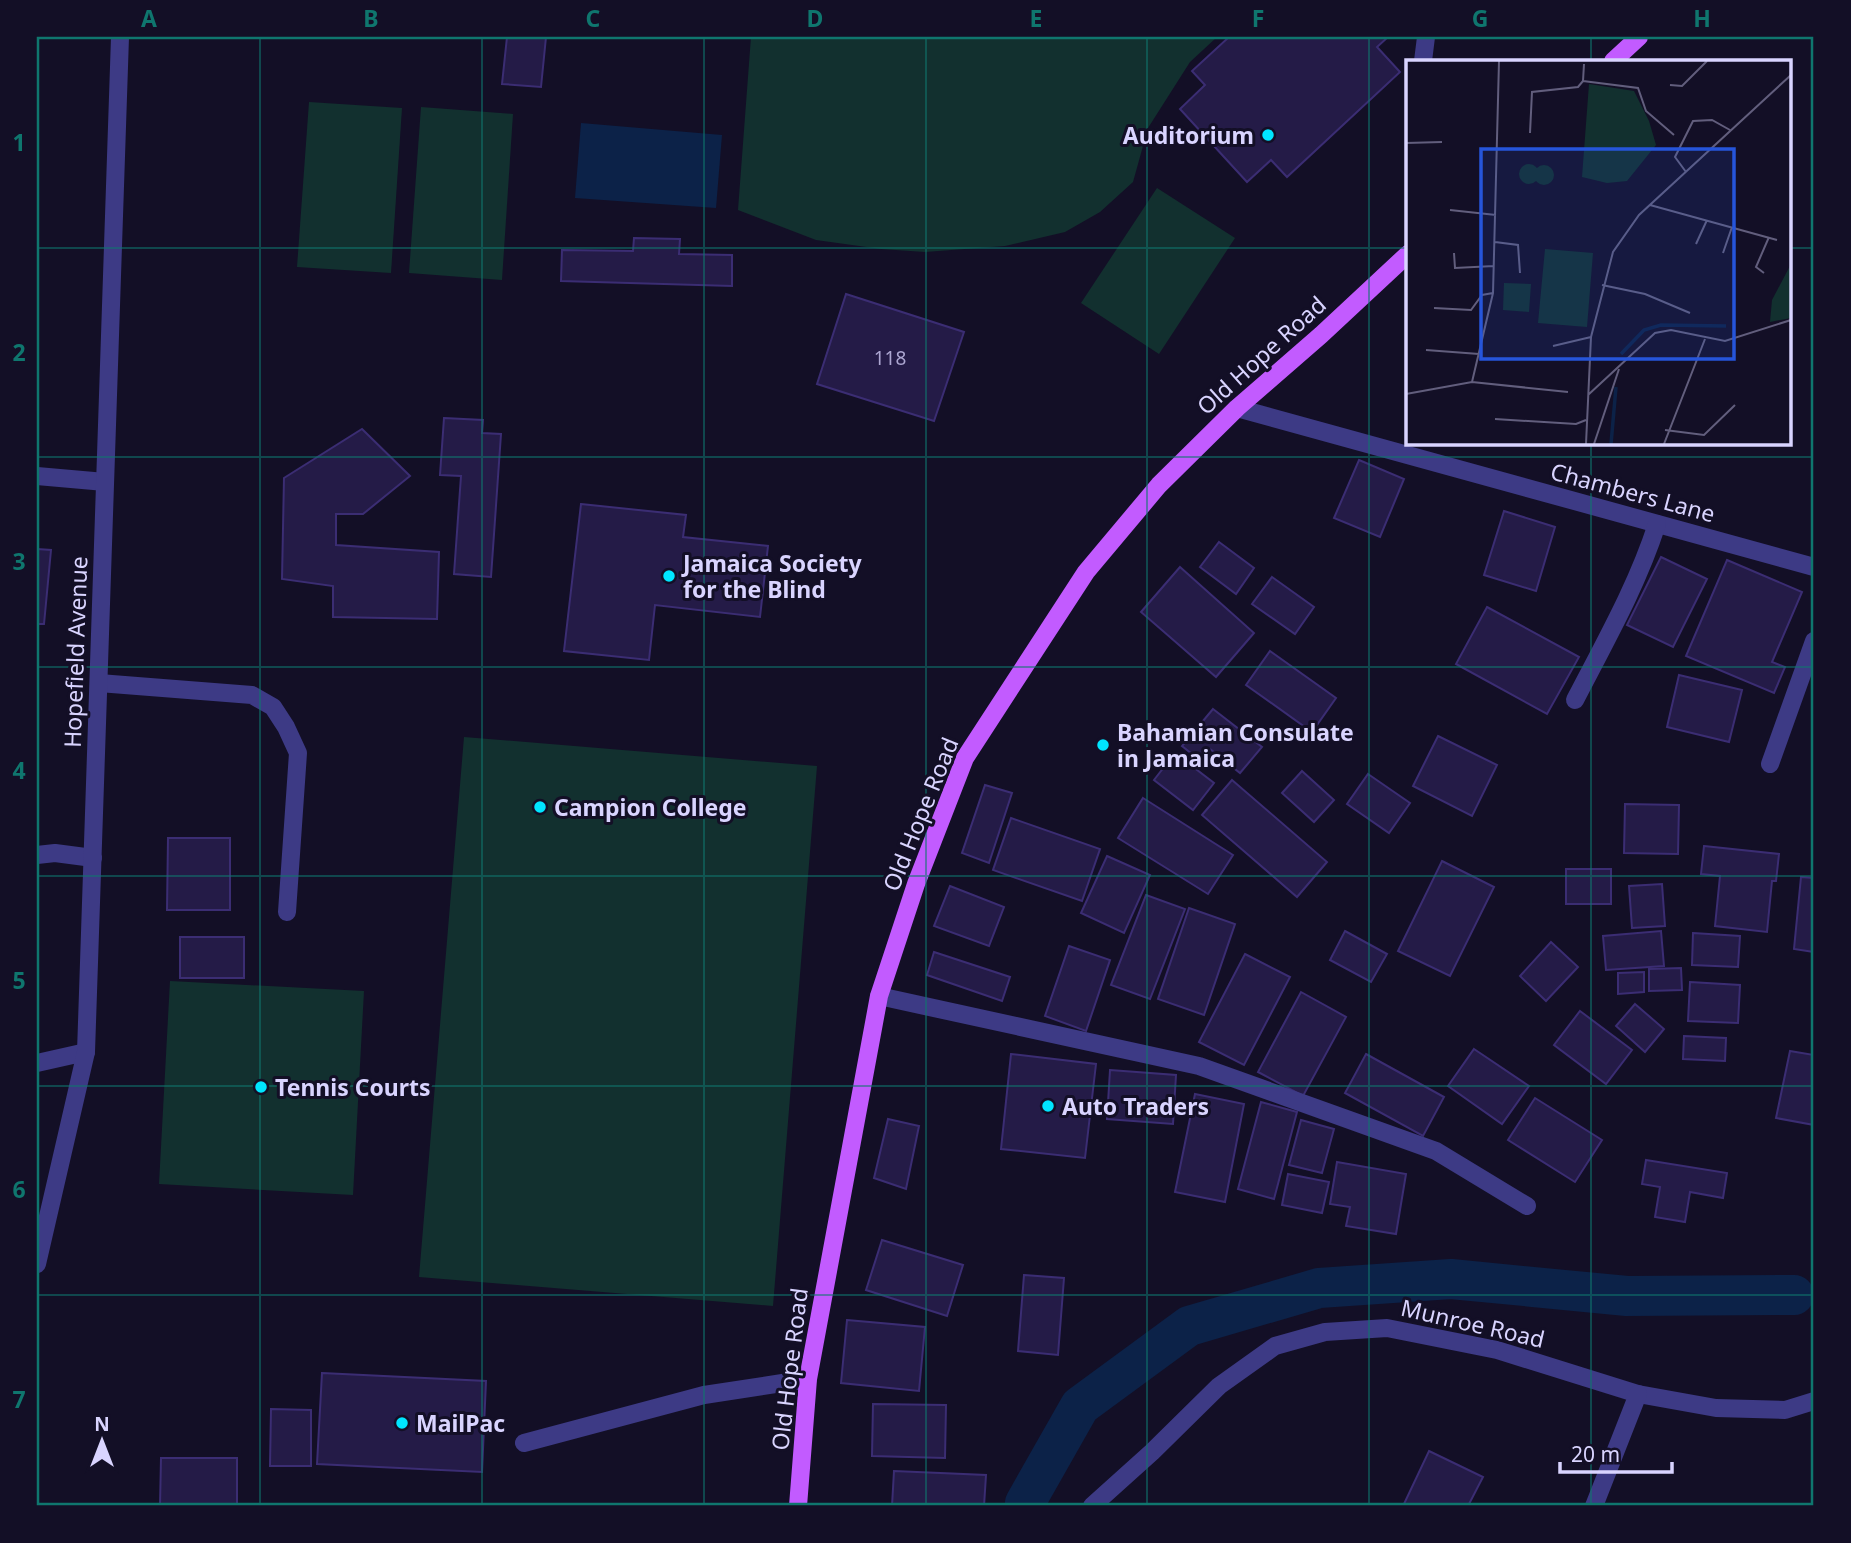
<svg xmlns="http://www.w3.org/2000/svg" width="1851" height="1543" font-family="'Noto Sans',sans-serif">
<rect width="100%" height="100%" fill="#130f26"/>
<g fill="#12302f">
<path d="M751 37H1217L1190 62 1148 128 1133 182 1100 212 1065 232 1005 246 925 252 881 249 816 240 738 210Z"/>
<path d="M309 102 402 108 391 273 297 267Z"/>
<path d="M421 107 513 114 502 280 409 273Z"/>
<path d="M1157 188 1235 238 1159 354 1081 303Z"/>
<path d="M464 737 817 766 773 1306 419 1277Z"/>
<path d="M170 981 364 991 353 1195 159 1184Z"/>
</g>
<path fill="#0c2248" d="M581 123 722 135 716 208 575 198Z"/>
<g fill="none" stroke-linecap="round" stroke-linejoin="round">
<path stroke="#0c2248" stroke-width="40" d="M1025 1503 1080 1406 1189 1326 1319 1288 1451 1279 1627 1296 1794 1295"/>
</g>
<g fill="#241b47" stroke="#3b2d73" stroke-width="2">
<path d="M507 37H546L541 87 502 84Z"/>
<path d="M1229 37H1388L1377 47 1400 72 1287 177 1271 160 1247 182 1180 109 1205 85 1192 71Z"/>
<path d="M634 238 680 239 679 254 732 255V286L561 281 562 250 633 251Z"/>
<path d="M846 294 964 332 934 421 817 384Z"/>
<path d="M444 418 483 420 482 433 501 434 491 577 454 574 461 476 440 475Z"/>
<path d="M362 429 410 476 363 514H336V545L439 552 437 619 333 617V586L282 579 284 478Z"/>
<path d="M1359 460 1404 479 1380 537 1334 518Z"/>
<path d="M581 504 686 515 683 537 768 546 760 617 655 605 649 660 564 651Z"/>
<path d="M1504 511 1555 527 1536 591 1484 575Z"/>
<path d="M1219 542 1254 568 1236 594 1200 567Z"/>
<path d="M37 549 51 550 44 624H37Z"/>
<path d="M1661 557 1707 579 1673 647 1627 625Z"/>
<path d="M1727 560 1802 592 1772 662 1785 667 1774 693 1686 656Z"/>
<path d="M1180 567 1254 633 1216 677 1141 612Z"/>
<path d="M1272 577 1314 607 1295 634 1252 604Z"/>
<path d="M1487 607 1579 657 1547 714 1456 664Z"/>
<path d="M1270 651 1336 698 1312 732 1246 685Z"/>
<path d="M1679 675 1742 690 1729 742 1667 727Z"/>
<path d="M1213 709 1262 747 1240 773 1210 749 1201 761 1182 746Z"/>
<path d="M1438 736 1497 765 1472 816 1413 786Z"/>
<path d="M1175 753 1214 783 1193 810 1154 780Z"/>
<path d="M1302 771 1334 800 1314 822 1282 793Z"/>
<path d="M1368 774 1410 803 1389 833 1347 804Z"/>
<path d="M1232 780 1327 862 1297 897 1202 815Z"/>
<path d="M985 785 1012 793 989 863 962 853Z"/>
<path d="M1143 798 1233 855 1208 894 1118 838Z"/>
<path d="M1625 804 1679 805 1678 854 1624 853Z"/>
<path d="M1011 818 1100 849 1082 901 993 870Z"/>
<path d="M168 838H230V910H167Z"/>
<path d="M1704 846 1779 854 1776 881H1772L1767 932 1715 926 1720 876 1701 874Z"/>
<path d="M1107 856 1150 875 1124 933 1081 913Z"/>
<path d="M1442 861 1494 887 1450 976 1398 951Z"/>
<rect x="1566" y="869" width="45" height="35"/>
<path d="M1801 877 1814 878V952L1794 949Z"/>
<path d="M1662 884 1665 926 1632 928 1629 886Z"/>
<path d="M950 886 1004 907 989 946 934 926Z"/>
<path d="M1146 895 1185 909 1150 999 1111 985Z"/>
<path d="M1189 908 1235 924 1204 1015 1158 999Z"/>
<path d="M1345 931 1387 954 1371 982 1330 960Z"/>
<path d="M1661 931 1664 966 1606 970 1603 936Z"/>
<path d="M1693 933 1740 936 1738 967 1692 965Z"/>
<rect x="180" y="937" width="64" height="41"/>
<path d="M1551 942 1578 967 1546 1001 1520 976Z"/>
<path d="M1069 946 1110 960 1086 1031 1045 1016Z"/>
<path d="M934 952 1010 977 1002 1001 927 975Z"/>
<path d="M1245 954 1290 977 1244 1065 1199 1042Z"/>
<path d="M1681 968 1682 990 1649 991V969Z"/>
<path d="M1644 972V992L1618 994V973Z"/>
<path d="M1690 982 1740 985 1738 1023 1688 1021Z"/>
<path d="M1301 992 1346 1017 1303 1096 1258 1072Z"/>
<path d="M1635 1004 1664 1029 1645 1052 1616 1026Z"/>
<path d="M1580 1011 1632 1050 1606 1084 1554 1045Z"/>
<path d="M1684 1036 1726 1038 1725 1061 1683 1059Z"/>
<path d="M1474 1049 1529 1086 1502 1124 1448 1086Z"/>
<path d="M1790 1051 1814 1055V1125L1776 1118Z"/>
<path d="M1011 1054 1096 1064 1085 1158 1001 1149Z"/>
<path d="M1366 1054 1444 1097 1423 1136 1345 1093Z"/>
<path d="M1110 1070 1176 1075 1173 1124 1107 1119Z"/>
<path d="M1195 1094 1244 1104 1225 1202 1175 1192Z"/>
<path d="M1535 1098 1602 1140 1575 1182 1508 1140Z"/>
<path d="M1261 1102 1297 1112 1274 1199 1238 1189Z"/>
<path d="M888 1119 919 1126 906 1189 874 1178Z"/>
<path d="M1301 1120 1334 1129 1322 1173 1289 1165Z"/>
<path d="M1646 1160 1727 1173 1723 1198 1690 1192 1685 1222 1655 1217 1660 1187 1642 1184Z"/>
<path d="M1337 1162 1406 1174 1396 1234 1346 1226 1350 1207 1330 1204Z"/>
<path d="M1288 1174 1329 1182 1322 1213 1282 1205Z"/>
<path d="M882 1240 963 1265 947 1316 866 1290Z"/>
<path d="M1024 1275 1064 1278 1058 1355 1018 1351Z"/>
<path d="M847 1320 925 1327 919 1391 841 1383Z"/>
<path d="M322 1373 486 1381 482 1472 317 1464Z"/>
<path d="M873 1404 946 1405 945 1458 872 1456Z"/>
<path d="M271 1409 311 1410V1466H270Z"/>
<path d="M1429 1451 1483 1477 1468 1506H1403Z"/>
<path d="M161 1458H237V1506H160Z"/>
<path d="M894 1471 986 1475 984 1506H892Z"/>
</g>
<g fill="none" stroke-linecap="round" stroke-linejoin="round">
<g stroke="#3d3a85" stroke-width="18">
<path d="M1423 61 1426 37"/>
<path d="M1237 408 1814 567"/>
<path d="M37 476 105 482"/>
<path d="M99 683 252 695 273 707 286 727 298 753 287 912"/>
<path d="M1575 700C1605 642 1637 586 1657 524"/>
<path d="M1770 764 1814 641"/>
<path d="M37 855 55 853 93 858"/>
<path d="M879 996 1199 1066 1436 1151 1527 1206"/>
<path d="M37 1063 86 1052"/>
<path d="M37 1264 86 1052 120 37"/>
<path d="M524 1443 704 1395 808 1379"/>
<path d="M1092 1506 1152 1452 1219 1386 1275 1346 1325 1332 1387 1328 1497 1350 1638 1394 1716 1408 1785 1410 1814 1401"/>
<path d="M1594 1506 1638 1394"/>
</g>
<g stroke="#c25bff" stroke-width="18">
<path d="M1613 61 1639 37"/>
<path d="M798 1506 808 1379 879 996 916 884 965 758 1086 572 1159 485 1237 408 1321 335 1408 254"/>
</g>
</g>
<path fill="none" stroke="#0f766e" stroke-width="2" stroke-opacity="0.55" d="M260 37V1506M482 37V1506M704 37V1506M926 37V1506M1147 37V1506M1369 37V1506M1591 37V61M37 248H1408M1790 248H1814M1591 443V1506M37 457H1814M37 667H1814M37 876H1814M37 1086H1814M37 1295H1814"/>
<g fill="#00e5ff" stroke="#130f26" stroke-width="2.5">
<circle cx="1268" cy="135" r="7"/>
<circle cx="669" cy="576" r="7"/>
<circle cx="1103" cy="745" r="7"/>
<circle cx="540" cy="807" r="7"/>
<circle cx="261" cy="1087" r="7"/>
<circle cx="1048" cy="1106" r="7"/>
<circle cx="402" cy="1423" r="7"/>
</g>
<g text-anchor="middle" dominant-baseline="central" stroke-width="6" stroke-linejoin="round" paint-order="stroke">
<g font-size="19" fill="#aca6d1">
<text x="890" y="358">118</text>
</g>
<g font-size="23" font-weight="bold" fill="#d9d4ff" stroke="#130f26" text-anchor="start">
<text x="1254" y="135" text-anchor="end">Auditorium</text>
<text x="683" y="563">Jamaica Society<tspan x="683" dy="26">for the Blind</tspan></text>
<text x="1117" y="732">Bahamian Consulate<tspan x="1117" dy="26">in Jamaica</tspan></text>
<text x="554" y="807">Campion College</text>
<text x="275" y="1087">Tennis Courts</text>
<text x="1062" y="1106">Auto Traders</text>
<text x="416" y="1423">MailPac</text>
</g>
<g font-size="23" fill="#d9d4ff" stroke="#130f26">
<text transform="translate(1261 355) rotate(-42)">Old Hope Road</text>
<text transform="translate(1633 492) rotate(15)">Chambers Lane</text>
<text transform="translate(75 652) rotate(-88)">Hopefield Avenue</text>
<text transform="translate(920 814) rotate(-68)">Old Hope Road</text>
<text transform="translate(1473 1323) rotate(13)">Munroe Road</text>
<text transform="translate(789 1369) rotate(-83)">Old Hope Road</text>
</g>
</g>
<g transform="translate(1406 60)">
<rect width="385" height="385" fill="#130f26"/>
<path d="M183 24 228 31 243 61 250 85 221 121 201 123 176 117ZM113 114a10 10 0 1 1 20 0a10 10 0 1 1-20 0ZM128 115a10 10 0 1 1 20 0a10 10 0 1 1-20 0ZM139 189 187 193 181 267 132 263ZM385 204V258L364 262 366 240ZM98 223 125 224 123 252 97 250Z" fill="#12302f"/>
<path fill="none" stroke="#0c2248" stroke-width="3.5" d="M215 294 238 270 255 265 320 266M205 384 210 327"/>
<path fill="none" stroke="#625e7d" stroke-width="2" d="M177 21 232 28 240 51 268 75M264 25 276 26 301 1M124 73 126 32 172 27 177 21 178 4M0 83 36 82M280 112 269 97 287 61 306 60 324 70M244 145 371 180M44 150 90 155M89 182 112 185 114 213M290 184 301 160M48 193 49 208 88 206M317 193 326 167M358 213 350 207 363 177M196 225 239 234 284 253M28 248 65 250 76 235 87 233M147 286 185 277M20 290 73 294M66 322 87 233 93 1M0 334 66 322 162 332M182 335 249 273 265 270 319 281 385 260M89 359 170 364 180 360M259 370 298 375 329 345M180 384 185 277 207 192 233 155 385 15M188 384 213 309M258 384 299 279"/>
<path fill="#2655da" fill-opacity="0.15" stroke="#2655da" stroke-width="3.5" d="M75 89H328V299H75Z"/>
<rect width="385" height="385" fill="none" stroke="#d9d4ff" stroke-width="3.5"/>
</g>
<rect width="1851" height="1543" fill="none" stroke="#130f26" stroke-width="77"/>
<g transform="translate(102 1441)" stroke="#130f26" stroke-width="5" paint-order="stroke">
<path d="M0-5L12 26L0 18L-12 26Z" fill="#d9d4ff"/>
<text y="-10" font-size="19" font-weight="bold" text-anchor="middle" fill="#d9d4ff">N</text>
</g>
<path d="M1560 1462v10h112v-10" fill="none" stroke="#d9d4ff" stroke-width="3.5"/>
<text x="1571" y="1462" font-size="21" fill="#d9d4ff" stroke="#130f26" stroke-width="5" paint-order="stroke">20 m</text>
<rect x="38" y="38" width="1774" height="1466" fill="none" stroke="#0f766e" stroke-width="2.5"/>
<g font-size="23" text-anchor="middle" font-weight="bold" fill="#0f766e">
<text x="149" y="27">A</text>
<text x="371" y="27">B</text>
<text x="593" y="27">C</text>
<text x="815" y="27">D</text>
<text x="1036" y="27">E</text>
<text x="1258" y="27">F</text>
<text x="1480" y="27">G</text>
<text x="1702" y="27">H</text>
<text x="19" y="151">1</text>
<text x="19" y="361">2</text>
<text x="19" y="570">3</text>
<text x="19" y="779">4</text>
<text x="19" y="989">5</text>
<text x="19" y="1198">6</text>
<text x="19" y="1408">7</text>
</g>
</svg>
